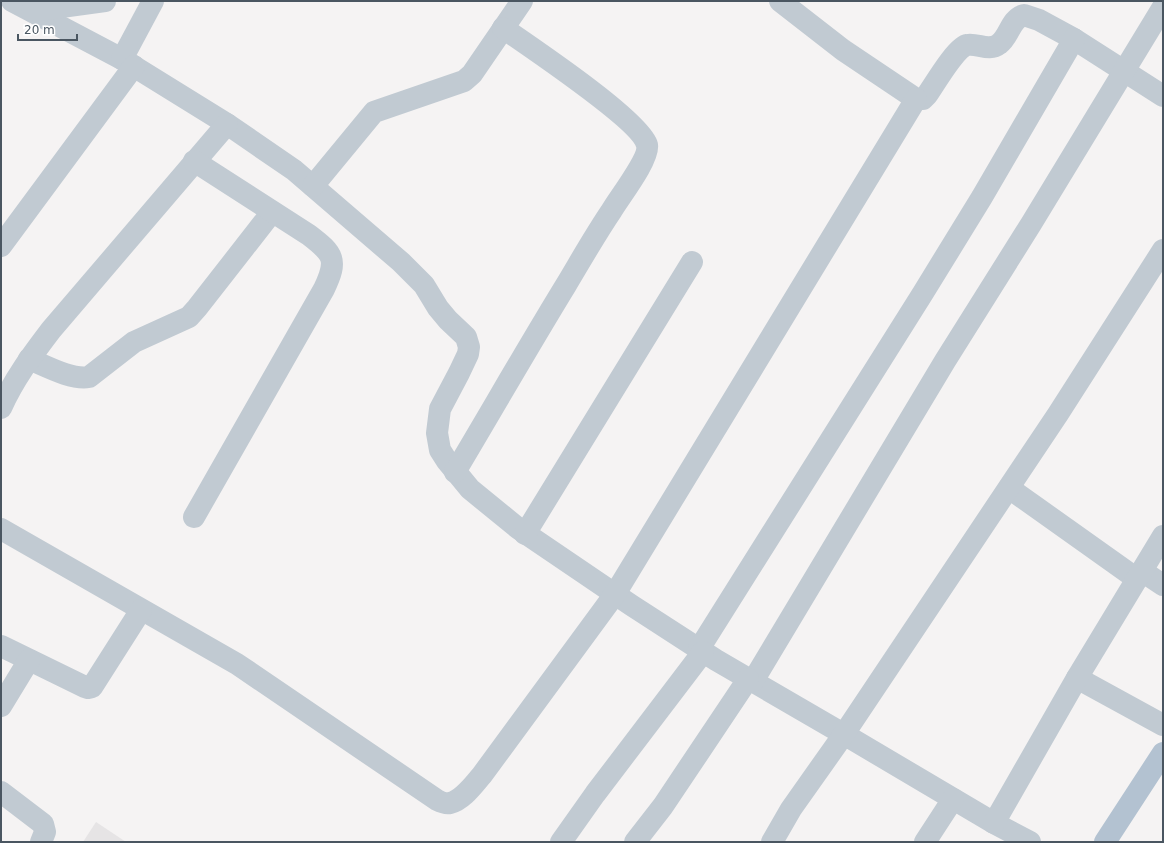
<svg xmlns="http://www.w3.org/2000/svg" width="1164" height="843" font-family="'DejaVu Sans',sans-serif">
<rect width="100%" height="100%" fill="#f5f3f3"/>
<path fill="#e6e4e5" d="M96 822 126 842H83Z"/>
<g fill="none" stroke-linecap="round" stroke-linejoin="round">
<g stroke="#c1cad2" stroke-width="22">
<path d="M12 1 122 59 227 124 294 170 401 262 424 285 438 308 448 320 466 337 469 347 468 354 459 373 440 409 437 433 440 450 447 461 470 489 519 529 631 605 716 660 852 739 994 823 1030 842"/>
<path d="M780 1 843 50 916 99H923L927 95C934 85 957 46 967 45 978 43 989 52 999 44 1010 36 1010 19 1024 15L1039 20 1074 39 1163 96"/>
<path d="M32 11 105 1"/>
<path d="M122 59 153 1"/>
<path d="M313 186 374 112 464 81 472 74 522 1"/>
<path d="M1 246 134 66"/>
<path d="M29 359C46 366 71 380 89 377L134 342 189 317 197 308 272 212"/>
<path d="M1 408C14 379 32 355 51 330L227 124"/>
<path d="M455 472C492 410 528 347 566 285 581 260 595 235 612 210 619 198 650 158 647 145 641 121 529 46 503 28"/>
<path d="M1009 488 1137 579"/>
<path d="M194 517 324 289C338 260 334 254 309 235L194 161"/>
<path d="M1 529 237 664 437 800C441 802 446 804 450 803 463 800 474 784 482 775L615 594 916 99"/>
<path d="M525 534 692 262"/>
<path d="M1142 571 1163 585"/>
<path d="M1 646 85 687 88 688 92 687 141 610"/>
<path d="M699 649 923 293 982 197 1074 39"/>
<path d="M1077 678 1163 725"/>
<path d="M753 681 945 361 1031 224 1163 7"/>
<path d="M1 706 29 660"/>
<path d="M1 792 43 824 45 832 41 842"/>
<path d="M994 823 1077 678 1163 536"/>
<path d="M561 842 595 794 703 652"/>
<path d="M635 842 663 806 748 679"/>
<path d="M772 842 791 809 844 734 1058 414 1163 250"/>
<path d="M925 842 953 799"/>
</g>
<path stroke="#b3c2d1" stroke-width="22" d="M1105 842 1163 753"/>
</g>
<rect width="1164" height="843" fill="none" stroke="#4a5661" stroke-width="4"/>
<path d="M18 34v6h59v-6" fill="none" stroke="#4a5661" stroke-width="2"/>
<text x="24" y="34" font-size="12" fill="#4a5661" stroke="#ffffff" stroke-width="3" paint-order="stroke">20 m</text>
</svg>
